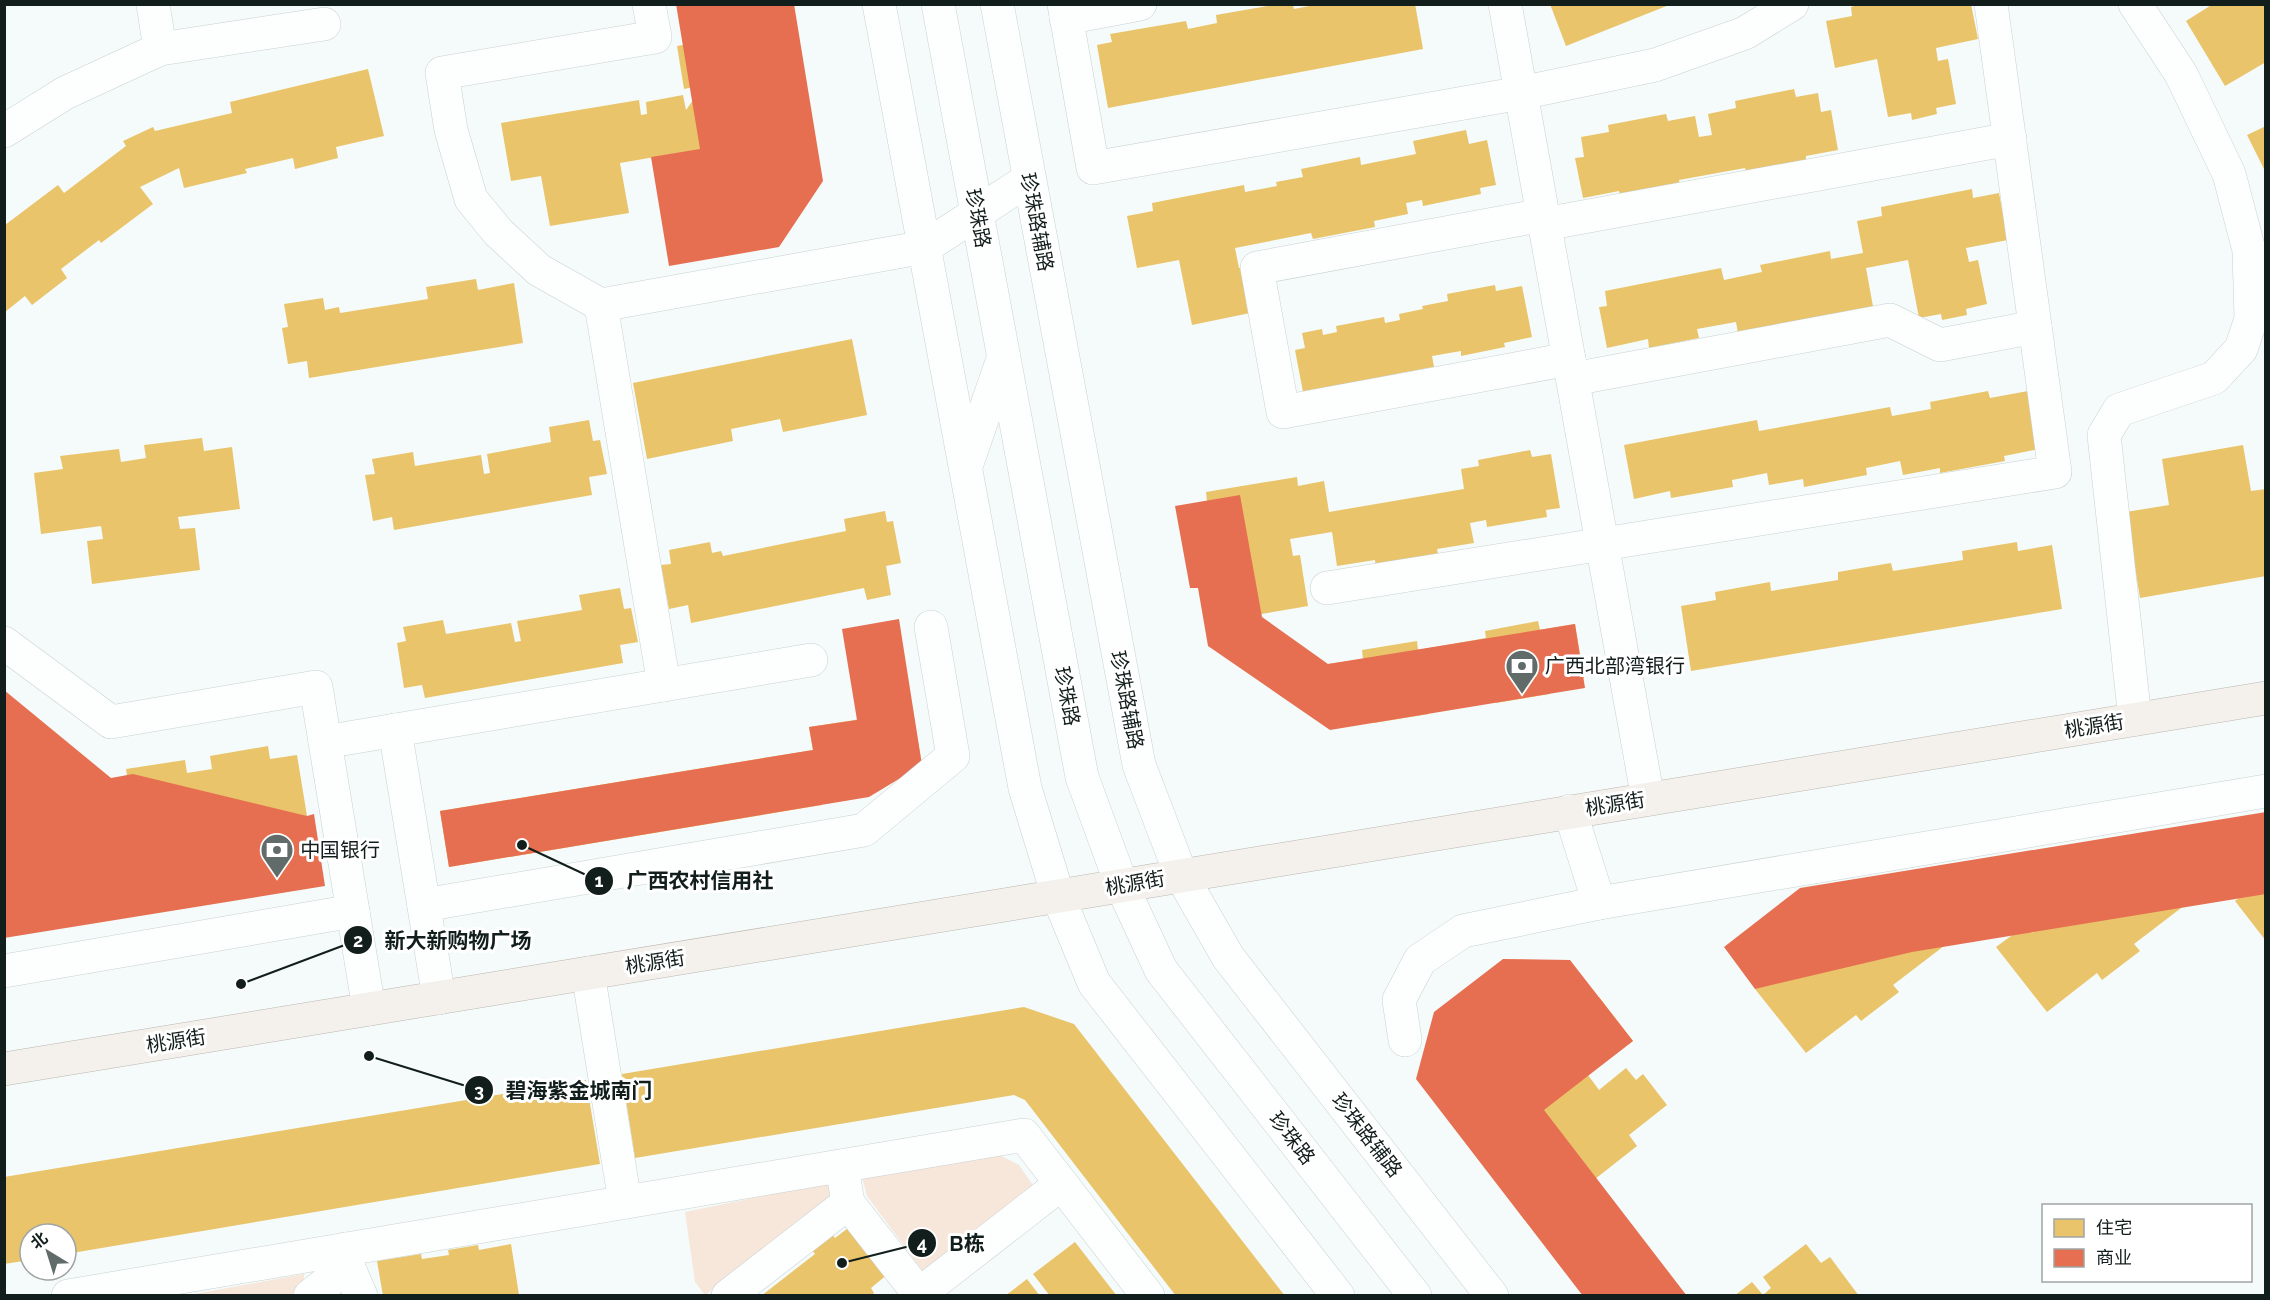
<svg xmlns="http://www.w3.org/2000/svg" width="2270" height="1300" font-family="Raleway,'Noto Sans SC',sans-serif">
<rect width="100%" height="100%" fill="#f4fbfa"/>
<g fill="#f7e6da">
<path d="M993 1152 1019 1165 1034 1187 925 1274 867 1196 862 1177Z"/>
<path d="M831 1182 833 1200 705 1295 695 1282 685 1212Z"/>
<path d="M304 1274V1289L296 1295 184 1296Z"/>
</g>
<g fill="#e9c46a">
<path d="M1319 4H1415L1423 49 1108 108 1097 45 1112 42 1110 34 1186 21 1188 29 1217 23 1216 15 1273 5H1293L1294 9Z"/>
<path d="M1550 4H1669V5L1566 46Z"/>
<path d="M1861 4H1971L1978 39 1936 48 1938 61 1948 59 1956 104 1936 108 1937 114 1912 120 1911 113 1888 117 1877 59 1835 68 1826 21 1852 16 1851 7Z"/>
<path d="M2213 4H2266V62L2225 86 2186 21Z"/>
<path d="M786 18 805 135 768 141 766 130 756 132 753 109 746 111 720 146 721 154 743 150 746 165 758 163 764 200 688 213 678 153 620 163 629 213 550 226 541 176 511 181 501 123 639 100 641 115 647 114 646 102 683 95 686 110 704 85 684 89 677 46 751 33 750 24Z"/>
<path d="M368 69 384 136 336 147 338 158 295 169 293 158 245 169 247 173 184 188 179 168 140 187 153 204 101 243 99 240 61 269 67 278 32 305 25 296 5 312V225L58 185 64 193 126 146 123 141 153 127 155 131 232 113 230 102Z"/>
<path d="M1794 89 1796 97 1818 93 1821 112 1831 110 1838 150 1806 156V161L1746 173 1745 168 1679 180 1680 185 1620 196 1619 191 1583 198 1575 158 1584 157 1581 137 1609 132 1608 125 1666 114 1668 121 1695 116 1699 137 1712 135 1708 114 1736 108 1735 101Z"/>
<path d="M2266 126V173L2247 135Z"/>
<path d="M1466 130 1469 144 1487 140 1496 185 1480 188 1481 194 1423 206 1422 200 1406 203 1408 214 1374 221 1375 227 1313 239 1311 233 1235 248 1239 268 1247 267 1255 312 1192 325 1179 260 1137 268 1127 216 1153 211 1152 203 1244 185 1245 192 1277 186 1276 182 1303 177 1301 169 1360 157 1361 165 1416 154 1413 141Z"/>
<path d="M1972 189 1973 198 1999 193 2008 240 1966 248 1969 262 1978 260 1987 304 1966 309 1967 315 1942 320 1941 314 1919 318 1908 260 1866 268 1874 312 1739 339 1736 322 1697 329 1699 338 1649 348 1648 339 1607 348 1599 307 1607 306 1605 291 1721 268 1724 280 1762 272 1760 265 1830 251 1831 259 1863 253 1857 221 1882 216 1881 207Z"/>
<path d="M476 279 478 290 514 283 523 343 309 378 307 361 288 364 282 328 288 327 284 304 323 298 325 310 339 307 340 313 428 299 426 287Z"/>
<path d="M1495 285 1496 291 1522 286 1532 337 1504 343 1505 347 1461 356V351L1432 356 1434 367 1396 374 1397 382 1303 392 1295 350 1305 348 1302 333 1322 329 1323 335 1337 332 1336 326 1384 317 1385 323 1400 320 1399 314 1423 309 1422 306 1448 301 1447 294Z"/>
<path d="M852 339 867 415 783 432 780 419 731 429 733 441 647 459 633 383Z"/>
<path d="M1988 391 1990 398 2028 391 2039 449 2004 456 2005 461 1940 473V468L1903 475 1900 461 1866 468 1867 475 1804 487 1803 479 1769 485 1767 473 1732 480 1733 487 1671 498 1670 491 1634 499 1624 445 1757 420 1759 431 1890 407 1892 416 1931 409 1930 402Z"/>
<path d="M589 420 593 441 600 440 607 474 589 477 592 495 394 530 392 517 373 521 365 475 375 474 372 459 413 452 415 466 481 455 484 474 490 473 487 454 551 442 549 427Z"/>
<path d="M202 438 204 451 232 447 240 509 178 517 180 529 195 528 200 570 92 584 87 541 103 539 101 526 41 534 34 473 63 469 60 456 119 449 121 462 146 458 144 445Z"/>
<path d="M2243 445 2251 491 2266 489V576L2140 598 2126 512 2169 505 2162 459Z"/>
<path d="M1530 450 1532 457 1551 454 1560 508 1546 510 1547 517 1487 527 1486 520 1470 523 1474 543 1437 549 1439 558 1376 568 1375 560 1337 566 1332 532 1290 539 1293 556 1300 555 1308 606 1244 617 1234 550 1188 558 1180 506 1207 501 1206 492 1297 477 1298 486 1324 481 1329 512 1464 489 1461 469 1479 466 1478 460Z"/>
<path d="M885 511 887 522 893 521 901 563 886 566 891 595 867 600 864 588 691 623 688 605 669 609 661 565 671 564 669 550 710 542 712 553 721 551 723 556 846 531 844 519Z"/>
<path d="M2017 542 2018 551 2052 545 2062 609 1691 671 1681 606 1716 600 1715 592 1770 582 1771 591 1838 580V572L1891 563 1893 571 1963 560 1962 551Z"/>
<path d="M620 588 624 609 631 608 638 642 620 645 623 663 425 698 422 685 404 688 397 643 406 641 403 627 443 620 446 634 511 623 515 642 521 641 517 621 582 610 579 595Z"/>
<path d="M1538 621 1540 630 1575 624 1584 678 1549 684 1550 694 1496 703 1495 693 1427 704 1429 714 1374 723 1372 713 1337 719 1328 664 1363 659 1362 650 1417 641 1418 650 1486 638 1485 631Z"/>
<path d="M913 711 922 765 818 782 822 805 449 867 440 811 813 750 809 727Z"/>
<path d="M268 746 270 759 297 755 307 816 247 826 249 838 264 836 270 878 163 896 156 853 172 851 170 838 110 848 100 787 128 782 126 769 185 760 187 773 212 769 210 756Z"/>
<path d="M2135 840 2185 905 2134 944 2140 951 2102 980 2097 973 2047 1012 1996 947 2026 925 2032 933 2054 917 2034 892 2072 864 2091 888 2113 871 2107 862Z"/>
<path d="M15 841 26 909 4 912V843Z"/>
<path d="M2266 864V941L2235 901 2264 878 2257 870Z"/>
<path d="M1894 881 1944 946 1893 985 1899 992 1861 1021 1856 1015 1806 1053 1755 989 1785 966 1791 975 1813 958 1793 934 1831 905 1850 929 1872 912 1865 903Z"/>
<path d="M1599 997 1633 1041 1588 1075 1599 1090 1626 1068 1636 1080 1643 1074 1667 1105 1629 1135 1637 1146 1590 1183 1581 1172 1547 1198 1514 1155 1543 1133 1532 1120 1481 1158 1448 1114Z"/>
<path d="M1024 1007 1074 1024 1285 1296H1176L1025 1100 1014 1095 635 1158 622 1074Z"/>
<path d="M586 1080 600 1164 66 1254V1234H30V1260L4 1264V1177Z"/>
<path d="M852 1225 889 1273 871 1288 874 1293 871 1296H761L815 1254 810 1247 830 1232 835 1238Z"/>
<path d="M1075 1242 1117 1296H1050L1033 1274Z"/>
<path d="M511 1244 519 1295 383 1296 377 1261 421 1254 422 1259 449 1255 448 1250 478 1245 479 1250Z"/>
<path d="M1806 1244 1821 1263 1830 1257 1859 1296H1734L1752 1282 1763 1295 1771 1288 1763 1277Z"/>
<path d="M1027 1279 1040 1296H1005Z"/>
</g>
<g fill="#e76f51">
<path d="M676 4H794L823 181 779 247 669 266 651 157 700 149Z"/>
<path d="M1240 495 1262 617 1328 664 1575 624 1585 688 1330 730 1208 646 1198 588H1190L1175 506Z"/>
<path d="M899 619 922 765 869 797 449 867 440 811 813 750 809 727 857 720 842 629Z"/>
<path d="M4 690 111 778 133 774 307 816 314 814 325 886 4 938Z"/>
<path d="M2266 812V894L1912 952 1755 989 1724 947 1800 888Z"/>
<path d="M1503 959 1570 960 1633 1041 1544 1110 1687 1296H1583L1416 1079 1434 1012Z"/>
</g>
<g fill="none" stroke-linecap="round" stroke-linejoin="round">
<g stroke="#c9d2d1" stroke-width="34">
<g id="minor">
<path d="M153 4 160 49"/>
<path d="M879 4 1025 788 1058 896 1094 983 1338 1296"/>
<path d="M938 4 1082 777 1122 886 1161 970 1415 1296"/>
<path d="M997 4 1139 765 1181 875 1228 957 1492 1296"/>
<path d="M1064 4 1093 168 1521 93 1655 65 1745 33 1792 4"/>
<path d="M1505 4 1648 799"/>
<path d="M2135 4 2181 74 2229 174 2249 250 2251 319 2241 349 2214 378 2119 410 2104 435 2135 719"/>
<path d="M1066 18 1140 4"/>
<path d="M4 131 65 93 160 49 324 24"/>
<path d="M1543 215 1257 268 1283 412 1569 359"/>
<path d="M1545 224 2010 139"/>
<path d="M601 305 539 270 498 232 471 199 451 130 442 73 655 37 649 4"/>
<path d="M1573 379 1890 320 1940 345 2035 327"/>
<path d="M966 466 1003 359"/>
<path d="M1327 588 2055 472 1991 4"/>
<path d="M4 643 111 722 316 687 369 1009"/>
<path d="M664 685 601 305 925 247 1029 179"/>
<path d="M395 730 439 998"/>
<path d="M325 742 811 660"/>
<path d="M1570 811 1599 903"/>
<path d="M424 905 864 830 953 756 931 627"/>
<path d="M4 971 353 911"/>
<path d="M588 973 625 1202"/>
<path d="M1405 1040 1399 1000 1420 960 1463 931 1599 903 2266 791"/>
<path d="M848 1203 919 1294"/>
<path d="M348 1266 361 1296"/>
<path d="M68 1296 1024 1135 1148 1296"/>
<path d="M310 1296 348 1266 346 1249"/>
<path d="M728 1296 848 1203 842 1166"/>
<path d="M917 1296 1061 1184"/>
</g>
</g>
<g stroke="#bcb7b1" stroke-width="34">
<path id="major" d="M4 1069 2266 698"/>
</g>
<use href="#minor" stroke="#fdfefe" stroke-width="33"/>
<use href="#major" stroke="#f4f0ec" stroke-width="33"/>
</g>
<defs>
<g id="bank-pin" transform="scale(1.725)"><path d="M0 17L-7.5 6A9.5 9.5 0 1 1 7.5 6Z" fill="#616b6a" stroke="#fff"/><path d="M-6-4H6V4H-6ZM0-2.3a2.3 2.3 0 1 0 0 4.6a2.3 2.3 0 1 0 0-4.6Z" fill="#fff"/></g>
</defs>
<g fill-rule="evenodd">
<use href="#bank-pin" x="1522" y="666"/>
<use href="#bank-pin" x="277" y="850"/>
</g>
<g text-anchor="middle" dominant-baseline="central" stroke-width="6" stroke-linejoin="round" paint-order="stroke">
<g font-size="20" fill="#121e1c" stroke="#fff">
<text transform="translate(978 218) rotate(79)">珍珠路</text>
<text transform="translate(1037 222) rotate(79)">珍珠路辅路</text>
<text transform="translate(1067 696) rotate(79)">珍珠路</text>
<text transform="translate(1127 700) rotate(79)">珍珠路辅路</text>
<text transform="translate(2094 726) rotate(-9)">桃源街</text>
<text transform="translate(1615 804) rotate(-9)">桃源街</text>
<text transform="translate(1135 883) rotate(-10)">桃源街</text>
<text transform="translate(655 962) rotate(-9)">桃源街</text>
<text transform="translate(176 1041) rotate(-9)">桃源街</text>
<text transform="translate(1367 1135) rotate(52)">珍珠路辅路</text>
<text transform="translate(1292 1138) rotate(52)">珍珠路</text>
</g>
<g font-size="20" fill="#121e1c" stroke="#fff" text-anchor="start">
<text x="1545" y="666">广西北部湾银行</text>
<text x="300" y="850">中国银行</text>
</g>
</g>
<path fill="none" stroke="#121e1c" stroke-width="2" d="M522 845L599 881M241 984L358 940M369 1056L479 1090M842 1263L922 1243"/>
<g fill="#121e1c" stroke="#fff" stroke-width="2">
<circle cx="522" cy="845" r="6"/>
<circle cx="241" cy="984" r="6"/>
<circle cx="369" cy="1056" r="6"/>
<circle cx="842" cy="1263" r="6"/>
<circle cx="599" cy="881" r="15"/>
<circle cx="358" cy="940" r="15"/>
<circle cx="479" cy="1090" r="15"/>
<circle cx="922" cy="1243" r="15"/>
</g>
<g font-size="18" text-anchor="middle" font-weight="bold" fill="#fff">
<text x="599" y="887">1</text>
<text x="358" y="947">2</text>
<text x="479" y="1097">3</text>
<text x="922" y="1250">4</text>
</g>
<g font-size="21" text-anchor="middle" font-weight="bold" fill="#121e1c" stroke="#fff" stroke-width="6" stroke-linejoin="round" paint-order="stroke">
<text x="700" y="888">广西农村信用社</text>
<text x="458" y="948">新大新购物广场</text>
<text x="579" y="1098">碧海紫金城南门</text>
<text x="967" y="1251">B栋</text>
</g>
<rect width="2270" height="1300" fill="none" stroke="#121e1c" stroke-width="12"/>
<rect x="2042" y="1204" width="210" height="78" fill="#ffffff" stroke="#a0a5a4" stroke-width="1.5"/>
<rect x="2054" y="1219" width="30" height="18" fill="#e9c46a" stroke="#a0a5a4" stroke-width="1.5"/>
<text x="2096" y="1234" font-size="18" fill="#121e1c">住宅</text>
<rect x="2054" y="1249" width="30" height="18" fill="#e76f51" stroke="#a0a5a4" stroke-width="1.5"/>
<text x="2096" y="1264" font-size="18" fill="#121e1c">商业</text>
<g transform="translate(48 1252) rotate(322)"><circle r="28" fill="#ffffff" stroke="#a0a5a4" stroke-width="1.5"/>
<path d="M0-4.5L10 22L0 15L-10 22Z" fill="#616b6a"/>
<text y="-9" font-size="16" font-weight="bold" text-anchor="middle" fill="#121e1c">北</text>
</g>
</svg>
